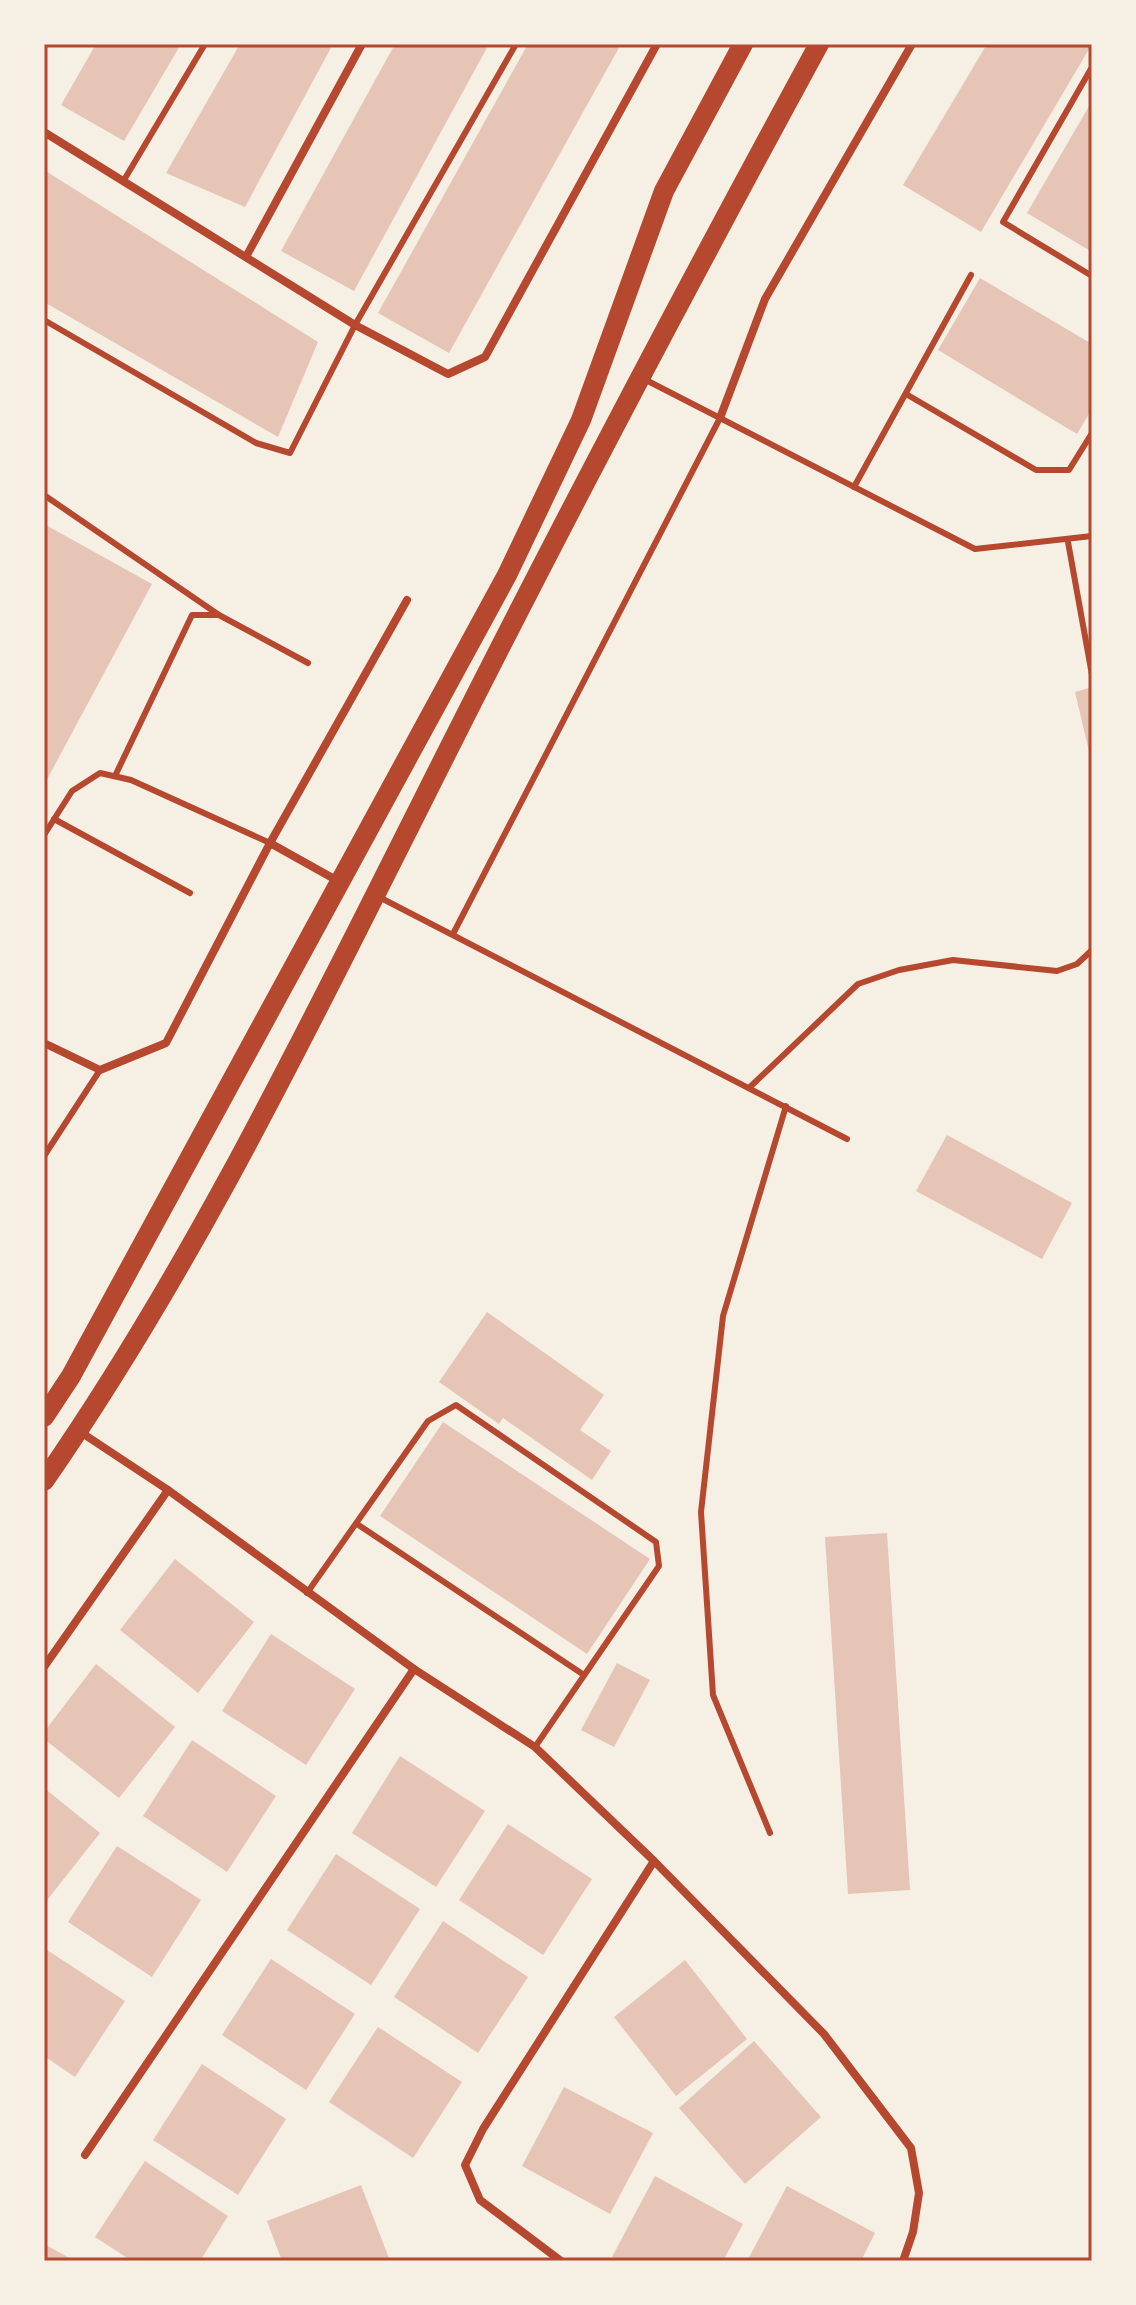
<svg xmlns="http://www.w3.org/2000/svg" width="1136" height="2305" font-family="'Open Sans',sans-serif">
<rect width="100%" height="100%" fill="#f6efe4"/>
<g fill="#e6c5b7">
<path d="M96 44H181L124 141 61 105Z"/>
<path d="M240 44H333L245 207 166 173Z"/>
<path d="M395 44H489L354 291 281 251Z"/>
<path d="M528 44H621L449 353 378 313Z"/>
<path d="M987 44H1092L981 232 903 185Z"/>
<path d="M1092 101V252L1027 213Z"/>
<path d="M44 170 318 342 278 437 44 302Z"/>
<path d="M980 278 1092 344V409L1077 434 938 350Z"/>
<path d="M44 524 152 584 44 785Z"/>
<path d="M1092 687V760H1091L1075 692Z"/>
<path d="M947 1135 1072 1203 1042 1259 916 1191Z"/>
<path d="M487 1312 604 1395 580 1430 611 1451 592 1480 503 1418 499 1424 439 1382Z"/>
<path d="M443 1422 650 1559 587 1654 380 1516Z"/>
<path d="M887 1533 910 1890 848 1894 825 1537Z"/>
<path d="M175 1559 254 1622 198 1693 120 1630Z"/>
<path d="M271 1634 355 1689 306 1765 222 1711Z"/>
<path d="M617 1663 650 1680 614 1747 581 1730Z"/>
<path d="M96 1664 175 1727 119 1798 44 1739V1732Z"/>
<path d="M192 1740 276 1796 227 1872 143 1816Z"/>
<path d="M400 1756 485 1811 436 1887 352 1833Z"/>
<path d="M44 1788 100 1833 44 1904Z"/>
<path d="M508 1824 592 1879 543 1955 459 1900Z"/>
<path d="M117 1846 201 1900 152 1977 68 1922Z"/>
<path d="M336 1854 420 1909 371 1985 287 1930Z"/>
<path d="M443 1921 528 1977 478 2053 394 1997Z"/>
<path d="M44 1948 125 2001 75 2077 44 2056Z"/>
<path d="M271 1959 355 2014 306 2090 222 2035Z"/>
<path d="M685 1960 747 2039 676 2096 614 2017Z"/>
<path d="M378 2027 462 2082 413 2158 329 2102Z"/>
<path d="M754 2041 821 2117 745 2184 679 2108Z"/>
<path d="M202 2064 286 2119 238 2195 153 2140Z"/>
<path d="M564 2087 653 2133 610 2214 522 2166Z"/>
<path d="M145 2161 228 2216 200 2261H132L95 2237Z"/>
<path d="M655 2176 743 2224 723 2261H620L612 2257Z"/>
<path d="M361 2185 390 2261H282L267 2221Z"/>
<path d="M787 2186 875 2233 861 2261H747Z"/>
<path d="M44 2244 75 2261H44Z"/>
</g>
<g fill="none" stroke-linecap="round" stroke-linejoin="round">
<g stroke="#b5482f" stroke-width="6">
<path d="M1092 67 1003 222 1092 276"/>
<path d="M124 180 205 44"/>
<path d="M44 320 256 443 290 453 355 325 516 44"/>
<path d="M642 378 975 549 1092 536"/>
<path d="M906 394 1036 470H1069L1092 433"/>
<path d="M854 487 971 275"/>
<path d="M44 495 219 615"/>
<path d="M1068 542 1092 675"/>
<path d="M115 776 192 615H219L308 663"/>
<path d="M54 819 190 893"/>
<path d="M44 835 72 791 100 773 131 780 270 843"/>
<path d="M379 897 847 1139"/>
<path d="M453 934 720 418"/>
<path d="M750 1087 858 984 899 970 953 960 1057 971 1077 964 1092 950"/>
<path d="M44 1156 100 1070"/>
<path d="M357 1524 584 1675"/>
<path d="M307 1593 428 1421 456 1405 656 1542 659 1566 535 1747"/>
<path d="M770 1833 713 1695 701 1512 723 1316 786 1106"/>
</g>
<g stroke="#b5482f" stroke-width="8">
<path d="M44 132 355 325 448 374 485 357 657 44"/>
<path d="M247 255 362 44"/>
<path d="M720 418 765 299 912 44"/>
<path d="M270 843 338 881"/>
<path d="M44 1043 100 1070 166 1043 270 843 407 600"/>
<path d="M79 1431 168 1490 414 1669 535 1747 654 1861 824 2034 911 2148 919 2193 913 2232 903 2261"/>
<path d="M44 1667 168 1490"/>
<path d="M85 2155 414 1669"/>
<path d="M561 2261 480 2200 465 2165 483 2129 654 1861"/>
</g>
<g stroke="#b5482f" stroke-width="20">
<path d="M44 1417 71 1376 507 575 581 420 664 191 743 44"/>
<path d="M44 1481C192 1268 306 1032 423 800 550 546 683 294 819 44"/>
</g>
</g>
<rect width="1136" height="2305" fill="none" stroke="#f6efe4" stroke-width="92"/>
<rect x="46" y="46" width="1044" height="2213" fill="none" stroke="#b5482f" stroke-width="3"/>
</svg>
